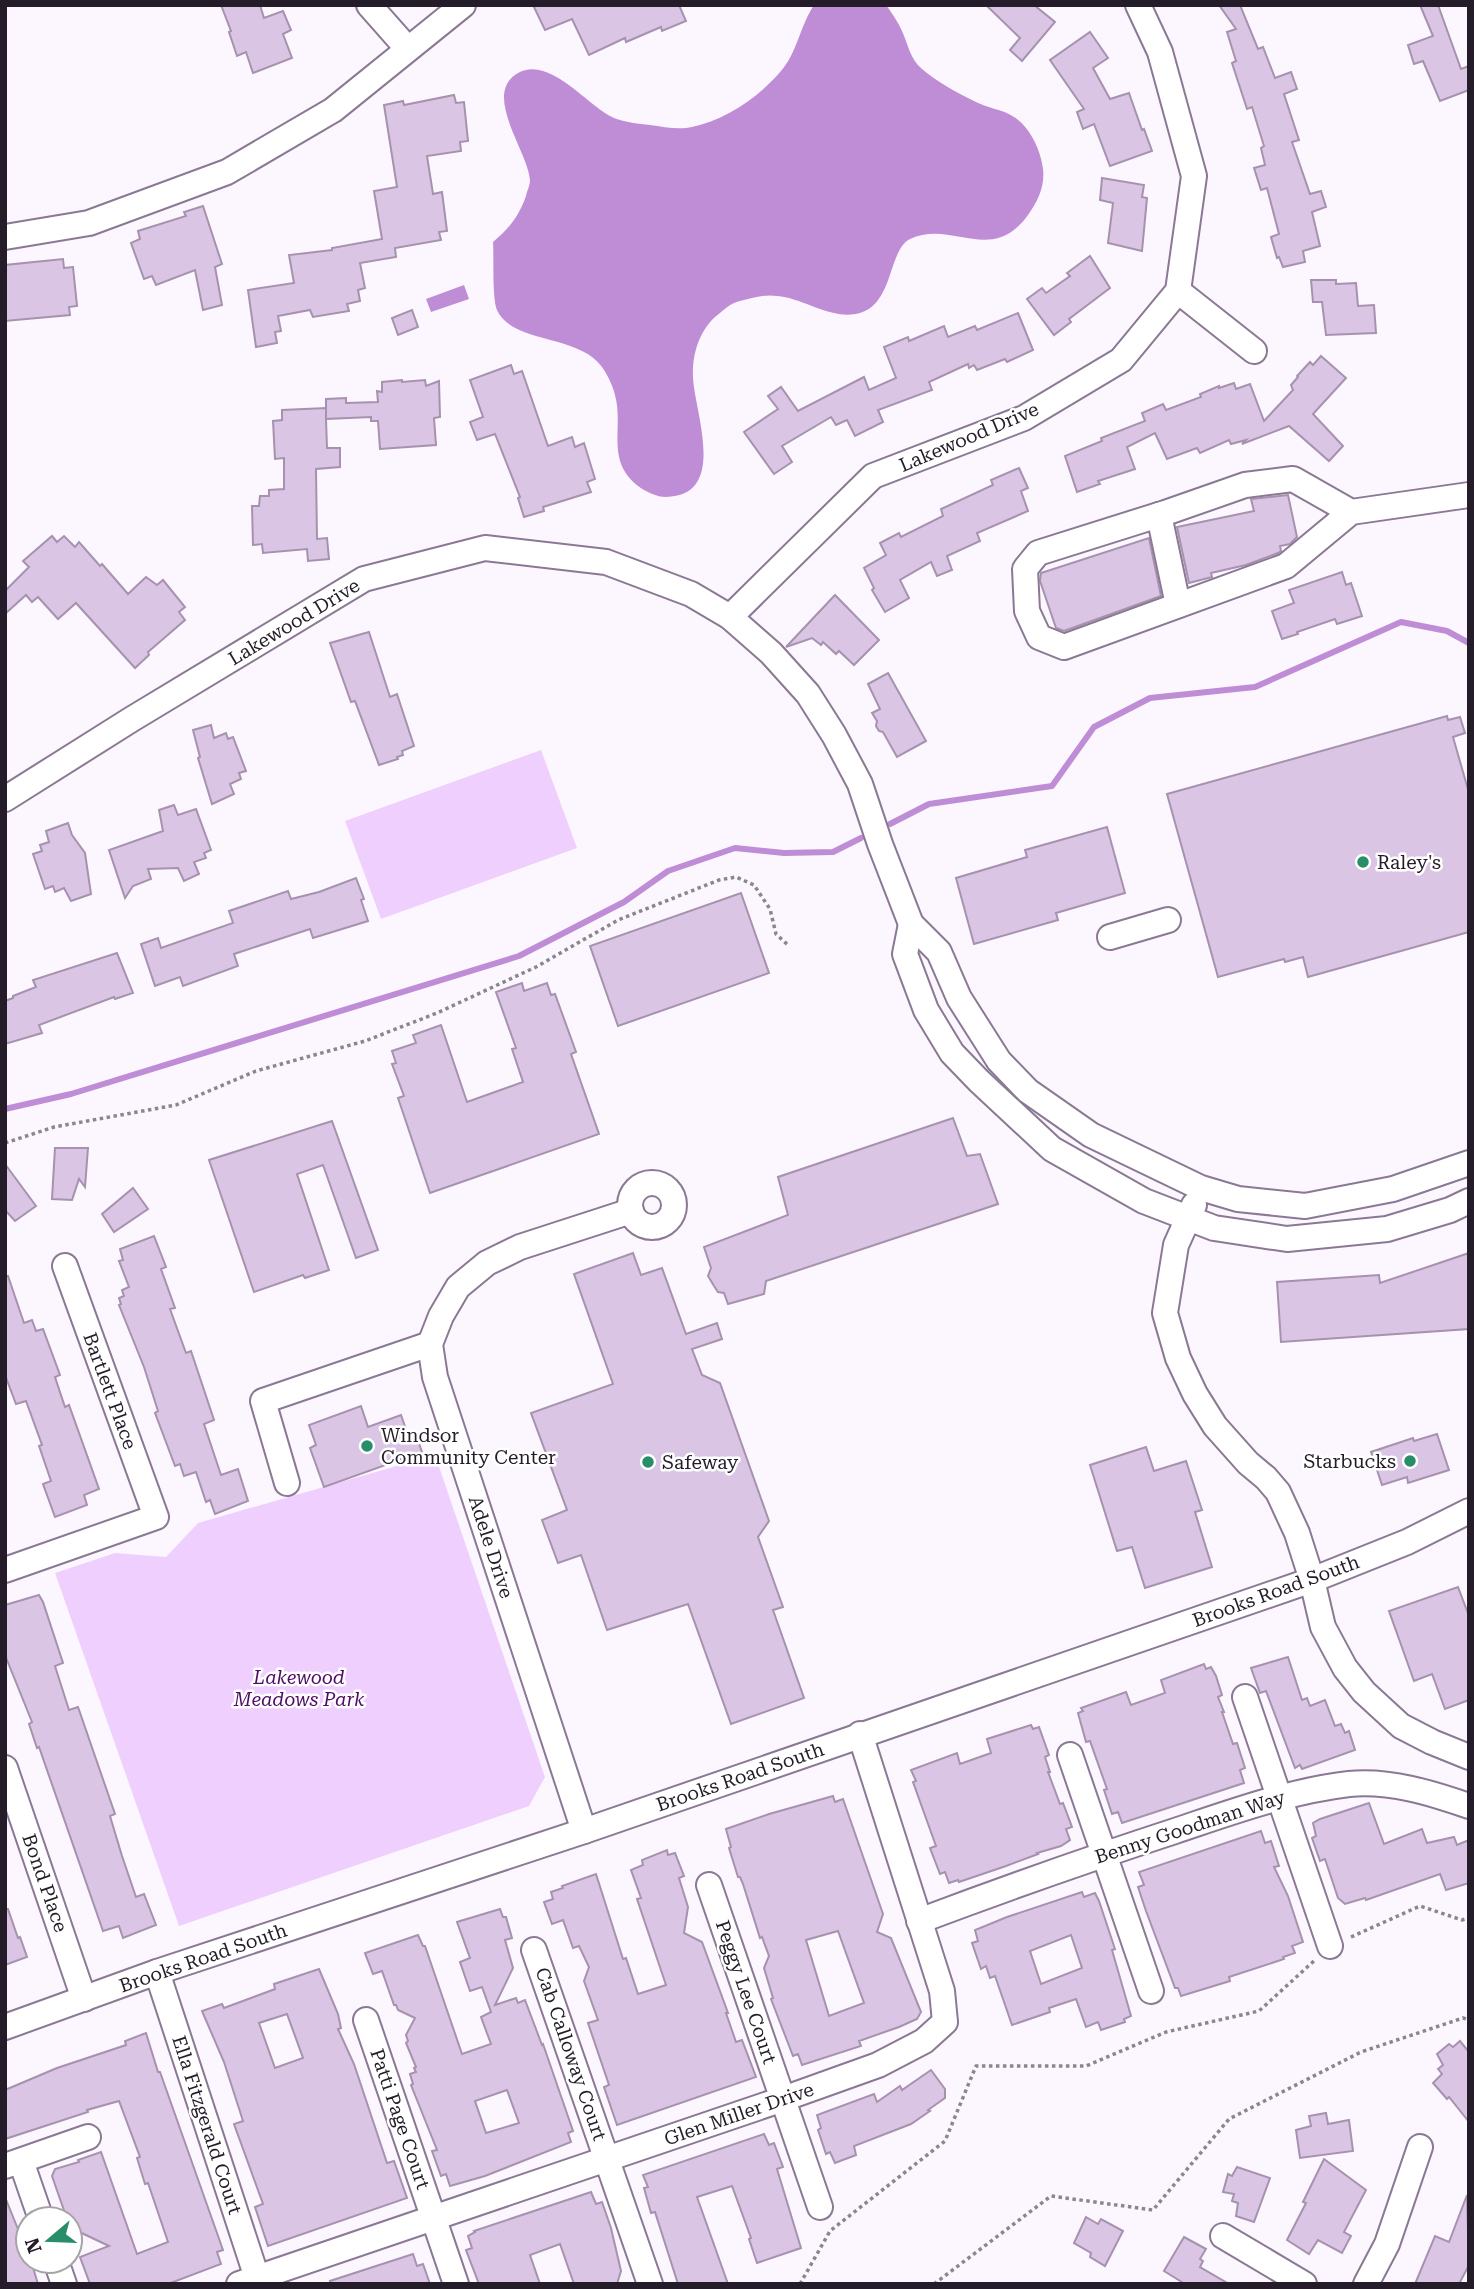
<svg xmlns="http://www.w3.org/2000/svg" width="1474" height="2289" font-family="'Roboto Serif',serif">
<rect width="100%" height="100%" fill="#fcf7fe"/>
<g fill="#efcffd">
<path d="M541 750 577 848 381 919 345 821Z"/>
<path d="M435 1455 545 1777 529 1806 179 1926 55 1573 115 1553 166 1557 198 1523Z"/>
</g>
<g fill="#bf8cd6">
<path d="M814 5H886C892 13 898 22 902 31 908 44 910 59 922 69 936 81 957 93 974 101 986 108 1002 109 1014 117 1030 127 1041 151 1043 169 1045 186 1038 201 1028 215 991 266 952 219 910 239 888 250 894 303 860 313 832 321 804 298 777 296 764 294 752 298 740 301 730 303 723 311 715 317 698 333 692 356 693 378 695 413 728 496 666 497 657 497 646 492 638 486 605 460 624 428 615 395 613 386 607 374 602 367 579 334 512 344 497 310 492 298 494 257 493 242 509 229 519 216 526 196 527 191 530 185 530 181 529 152 481 94 518 73 550 55 587 106 614 118 625 122 639 124 650 125 664 127 679 130 692 127 726 120 759 97 781 71 797 53 800 26 814 5Z"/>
<path d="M464 285 469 299 431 312 426 299Z"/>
</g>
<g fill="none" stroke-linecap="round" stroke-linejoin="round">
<g stroke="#bf8cd6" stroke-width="6">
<path d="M890 824 929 804 1052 786 1094 727 1150 698 1255 687 1401 622 1447 631 1469 643"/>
<path d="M5 1109 71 1094 519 956 624 902 668 871 735 848 784 853 833 852 861 838"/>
</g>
</g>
<g fill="#dac5e4" stroke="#a692af" stroke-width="2" fill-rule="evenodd">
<path d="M221 5H260L264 18 283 11 291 30 283 34 292 58 253 73 246 52 237 56 229 32 231 31Z"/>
<path d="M533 5H679L686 21 662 31 661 27 626 42 625 38 589 55 572 19 545 30Z"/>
<path d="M986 5H1034L1055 22 1022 61 1010 50 1020 38Z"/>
<path d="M1219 5H1240L1258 49 1263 47 1275 78 1291 72 1297 89 1284 94 1299 140 1292 142 1310 194 1321 191 1326 207 1312 212 1320 246 1303 251 1305 262 1283 267 1279 257 1277 258 1271 237 1279 234 1267 188 1261 190 1254 168 1265 165 1261 148 1264 146 1252 107 1247 109 1232 63 1236 61 1227 32 1236 29Z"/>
<path d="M1420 5H1438L1461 69 1469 66V90L1440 101 1423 61 1414 64 1408 45 1433 36Z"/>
<path d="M1090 32 1108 58 1093 68 1110 99 1129 93 1142 130 1144 129 1152 151 1110 166 1094 124 1083 129 1077 112 1084 109 1050 60Z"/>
<path d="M454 95 456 103 464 102 468 141 460 142 461 151 427 156 433 194 442 192 447 231 439 232 441 240 395 248 396 257 360 263 365 288 358 290 360 301 347 304 349 311 313 317 310 310 278 316 281 331 275 332 277 343 256 347 248 290 294 283 289 255 332 250V248L382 239 374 191 397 187 384 105 403 101 404 105Z"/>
<path d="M1102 178 1144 185 1142 197 1147 198 1142 251 1108 243 1113 203 1100 200Z"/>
<path d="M203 206 222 264 215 267 222 305 203 310 195 270 156 285 152 276 144 279 131 243 140 239 138 231 186 216 184 212Z"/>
<path d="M1090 256 1110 288 1069 319 1071 322 1054 335 1027 299 1042 288 1046 293 1070 276 1067 273Z"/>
<path d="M63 259 64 268 73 267 77 306 69 307 70 315 5 321V265Z"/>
<path d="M1311 280H1336V284L1356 283 1358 306 1374 305 1376 333 1326 335 1322 302H1313Z"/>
<path d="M412 310 418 327 398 335 392 318Z"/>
<path d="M1018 313 1033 350 1007 362 1005 359 977 370 974 365 969 368 968 364 929 382 932 390 878 410 883 422 855 436 847 420 836 425 831 417 782 446 792 462 774 474 744 432 778 409 768 396 781 387 798 411 864 377 869 390 896 378 884 347 908 337 909 341 944 326 948 337 975 326 977 330Z"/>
<path d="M1321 356 1346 378 1313 414 1343 446 1329 461 1289 426 1242 444 1246 440 1231 444 1229 440 1200 453 1197 448 1167 459 1155 433 1127 447 1135 469 1098 481 1100 484 1077 492 1065 456 1102 441 1101 438 1145 421 1142 413 1163 404 1166 410 1201 397 1200 394 1219 386V388L1234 383 1236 389 1250 384 1264 421 1293 390 1291 385 1298 377 1297 376 1310 362 1313 365Z"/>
<path d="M511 365 514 374 522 371 548 446 572 437 575 447 584 443 595 479 587 482 591 492 543 507 544 511 524 517 518 498 520 497 495 434 477 440 470 422 483 417 470 380Z"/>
<path d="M402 380V382L425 380 426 386 439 381 440 417 434 418 436 445 380 449 378 421H371V417L326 419 327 448H340V467L316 469 317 539 327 538 329 559 308 561 307 549 263 553 262 544 253 545 252 506H259L260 496H269V490L284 489V458L275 459 273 421 282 420V410L326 408V418V399L346 398V403L378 402 377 391 382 392V382Z"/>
<path d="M1019 468 1028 488 1021 491 1028 511 977 533 980 541 947 556 952 570 937 576 931 562 900 580 909 598 885 612 872 590 874 588 864 568 886 555 880 543 899 533 901 537 943 516 941 509 993 485 991 480Z"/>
<path d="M1288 495 1297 537 1290 544 1280 546 1281 551 1278 553 1246 565 1211 573 1212 577 1189 583 1177 527 1254 511 1251 499Z"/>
<path d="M52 536 57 542 64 536 75 547 79 542 100 566 102 564 128 594 146 577 157 585 163 580 185 607 179 612 185 620 148 652 149 655 135 668 76 603 58 619 38 597 32 602 26 595 5 614V591L29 567 23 561Z"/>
<path d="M1149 538 1161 596 1064 631 1056 628 1040 581 1041 573Z"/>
<path d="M1342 572 1346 585 1351 583 1362 616 1337 624 1335 619 1297 632 1298 634 1282 639 1272 611 1294 603 1289 590Z"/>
<path d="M835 595 879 640 854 665 839 651 836 654 823 642 821 645 812 638 786 647Z"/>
<path d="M369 632 390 697 397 694 414 746 402 751 403 755 397 757 398 759 379 765 355 701 351 702 330 643Z"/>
<path d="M888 673 926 741 897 757 883 732 879 731 876 726 877 721 872 713 880 709 868 684Z"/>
<path d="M1447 716 1448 720 1460 717 1465 733 1453 737 1469 793V932L1308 977 1303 957 1285 962 1284 959 1218 977 1167 794Z"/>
<path d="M211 725 214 738 226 733 228 739 233 737 246 771 239 773 241 779 230 784 234 794 212 804 198 758 200 757 193 730Z"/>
<path d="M174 805 178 815 196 809 211 850 204 853 206 858 194 862 199 874 184 881 178 868 148 869 151 879 133 886 125 898 109 850 163 831 159 810Z"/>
<path d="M68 823 72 835 85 853 91 894 71 901 64 888 55 892 53 886 45 889 33 854 42 851 40 845 49 842 46 831Z"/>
<path d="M1107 827 1125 893 1056 913 1058 920 974 944 956 878 1027 857 1025 850Z"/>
<path d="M356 878 364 899 361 900 368 921 313 938 310 929 234 954 238 966 183 986 180 977 155 986 141 944 158 938 161 948 233 923 229 911 288 891 291 899 319 892Z"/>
<path d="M741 893 769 973 618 1026 590 946Z"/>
<path d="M117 953 133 993 115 999 114 997 39 1025 42 1033 5 1044V1001L13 998V996L36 987 33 980Z"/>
<path d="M522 983 524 991 547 983 551 995 555 994 576 1052 571 1054 599 1134 430 1193 398 1098 404 1096 392 1064 396 1063 392 1051 416 1043 413 1035 441 1025 467 1102 523 1082 512 1049 516 1048 496 992Z"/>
<path d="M953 1118 967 1156 980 1154 998 1204 766 1281 764 1294 728 1304 724 1293 718 1292 714 1286 708 1276 711 1268 704 1247 788 1215 778 1177Z"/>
<path d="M332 1121 378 1250 356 1258 323 1165 297 1174 329 1270 305 1278 303 1275 254 1292 209 1160Z"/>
<path d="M55 1148H88L85 1187 79 1179 72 1200 52 1199Z"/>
<path d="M5 1164 36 1206 15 1221 5 1210Z"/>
<path d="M133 1188 148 1209 114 1232 102 1214Z"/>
<path d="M154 1236 166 1267 161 1269 175 1308 170 1309 186 1353 191 1351 214 1420 204 1424 221 1475 238 1469 248 1501 215 1514 210 1500 206 1502 196 1472 184 1476 180 1464 175 1466 155 1413 158 1411 144 1367 119 1305 121 1304 119 1298 124 1296 122 1290 129 1287 119 1261 123 1260 120 1249Z"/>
<path d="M633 1253 641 1275 662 1268 686 1334 717 1323 722 1339 692 1349 702 1375 720 1383 769 1521 758 1537 783 1607 773 1610 804 1698 731 1724 688 1604 607 1630 581 1555 558 1563 542 1520 567 1510 531 1413 613 1384 574 1274Z"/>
<path d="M1469 1253V1329L1281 1342 1277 1282 1379 1275 1380 1283Z"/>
<path d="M5 1276H8L24 1323 32 1320 36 1331 43 1329 60 1375 55 1377 65 1407 69 1405 99 1489 84 1495 87 1505 55 1517 43 1484 51 1481 39 1446 42 1445 26 1401 16 1404 5 1375Z"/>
<path d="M361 1406 368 1427 401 1415 409 1438 416 1435 422 1452 324 1487 310 1448 316 1445 309 1425Z"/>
<path d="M1437 1434 1449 1470 1408 1483 1407 1477 1382 1485 1371 1452 1413 1438 1414 1441Z"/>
<path d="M1146 1447 1154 1471 1186 1461 1202 1510 1195 1512 1212 1567 1145 1588 1132 1547 1117 1551 1090 1465Z"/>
<path d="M1458 1587 1469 1616V1700L1445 1709 1432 1674 1414 1681 1389 1611Z"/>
<path d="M39 1595 43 1602 63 1663 55 1666 69 1710 78 1707 115 1814 110 1816 122 1856 136 1897 144 1894 156 1925 123 1938 119 1926 103 1931 39 1747 37 1748 29 1724 32 1722 5 1655V1605Z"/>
<path d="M1288 1657 1302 1700 1307 1698 1310 1706 1325 1700 1335 1726 1341 1724 1345 1733 1349 1731 1355 1750 1302 1769 1300 1765 1295 1768 1266 1691 1260 1693 1251 1668Z"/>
<path d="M1204 1664 1206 1669 1211 1667 1216 1676 1222 1695 1218 1697 1224 1712H1222L1233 1744 1237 1743 1245 1768 1240 1770 1244 1783 1122 1823 1118 1812 1112 1814 1104 1790 1107 1789 1090 1741 1086 1742 1078 1713 1083 1711 1081 1708 1126 1692 1131 1705 1165 1693 1161 1680Z"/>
<path d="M1031 1725 1033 1729 1039 1727 1049 1755 1045 1757 1050 1772H1048L1060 1804 1063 1803 1072 1827 1066 1829 1070 1840 1061 1846 1037 1853 1038 1854 1006 1866 959 1882 958 1880 949 1883 945 1872 940 1874 930 1848 936 1846 913 1782 916 1781 911 1770 957 1753 960 1764 991 1753 987 1739Z"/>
<path d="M833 1796 835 1802 843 1799 883 1914 877 1932 891 1938 921 2012 917 2019 899 2027 859 2041 861 2046 802 2065 798 2054 793 2056 771 1999 773 1998 764 1968 769 1956 762 1937 760 1938 743 1884 740 1877H738L729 1848 731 1847 726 1829 769 1814ZM838 1931 864 2003 829 2016 806 1940Z"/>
<path d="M1369 1803 1384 1844 1422 1829 1427 1843 1454 1837 1457 1845 1469 1840V1883L1446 1890 1440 1874 1366 1900 1365 1898 1345 1904 1338 1898 1325 1859 1320 1861 1312 1838 1316 1836 1313 1823 1320 1819Z"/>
<path d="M1261 1831 1265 1843 1271 1841 1279 1866 1274 1867 1288 1896 1303 1942 1292 1946 1295 1953 1283 1957 1284 1959 1229 1977 1230 1981 1181 1996 1178 1988H1175L1146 1911 1138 1887 1144 1885 1139 1872Z"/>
<path d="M667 1850 668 1855 675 1853 684 1876 679 1878 688 1907 684 1933 702 1942 728 2013H726L736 2042 742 2040 756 2077 617 2125 604 2087 609 2085 588 2023 598 2020 584 1981 589 1967 579 1946 573 1948 563 1920 552 1924 544 1902 553 1899 551 1892 563 1888 562 1886 596 1874 623 1959 626 1958 638 1994 666 1985 637 1899 641 1898 631 1870 643 1865 642 1860Z"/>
<path d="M1082 1892 1084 1897 1095 1893 1099 1901 1115 1949 1112 1950 1131 2016 1124 2019 1125 2022 1101 2030 1098 2022 1086 2027 1076 1999 1049 2008 1050 2012 1012 2025 995 1976 990 1978 986 1966 981 1969 972 1943 978 1941 975 1930 1007 1917ZM1071 1935 1082 1968 1041 1984 1030 1951Z"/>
<path d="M5 1909H8L18 1938 20 1937 27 1957 5 1965Z"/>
<path d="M500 1909 503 1917H506L512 1938 505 1940 513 1968 495 2005 516 1998 518 2003 525 2000 542 2045 543 2044 573 2131 568 2133 571 2142 485 2176 450 2186 446 2174 441 2176 432 2151 437 2150 411 2085 413 2084 410 2074 416 2072 414 2068 416 2067 406 2043 408 2041 406 2035 415 2018 398 2010 396 2005H394L382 1971 373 1974 365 1953 418 1935 423 1946H425L462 2054 491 2044 481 2017 491 2012 482 1987 470 1991 460 1962 470 1958 457 1922ZM507 2090 519 2123 486 2133 475 2101Z"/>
<path d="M319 1969 338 2014 341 2028 338 2029 354 2064 387 2163 394 2161 407 2198 268 2246 255 2207 263 2204 234 2124 243 2121 224 2062 202 2011 222 2004 224 2008 275 1989 274 1984ZM287 2014 303 2058 275 2068 259 2023Z"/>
<path d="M146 2033 158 2072H160L223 2250 217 2252 221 2264 168 2284H90L80 2257 109 2246 71 2228 70 2219H67L52 2176 55 2169 79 2162 78 2160 101 2152 137 2254 168 2242 148 2183 145 2184 137 2158 140 2157 119 2101 87 2110 88 2112 5 2139V2090L57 2068 126 2045 125 2041Z"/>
<path d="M1460 2041 1469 2052V2122L1449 2097 1447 2099 1433 2083 1442 2074 1438 2069 1443 2065 1437 2054 1449 2044 1453 2047Z"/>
<path d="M931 2070 945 2089V2098L928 2110 930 2111 911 2124 854 2146 856 2155 835 2163 830 2152 826 2154 818 2130 821 2128 817 2115 874 2094 877 2102 900 2086 902 2090Z"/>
<path d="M1326 2113 1328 2124 1349 2120 1353 2151 1300 2158 1296 2130 1311 2126 1309 2116Z"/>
<path d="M764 2134 769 2145 774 2143 783 2167 777 2169 801 2248 757 2263 749 2239 751 2238 732 2186 697 2197 728 2284H678L655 2212 651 2213 644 2188 648 2187 643 2175Z"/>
<path d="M1324 2159 1366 2190 1344 2232 1351 2236 1342 2253 1318 2240 1309 2254 1287 2240 1306 2203 1303 2202Z"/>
<path d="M1237 2167 1270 2178 1254 2222 1236 2216 1238 2203 1232 2201 1234 2194 1223 2192 1228 2174 1232 2176Z"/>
<path d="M591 2192 596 2204 602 2202 611 2228 621 2271 617 2284H574L560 2244 530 2255 540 2284H479L466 2250 472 2248 468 2236 475 2232 474 2231Z"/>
<path d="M1467 2195 1469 2265 1459 2284H1415L1435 2236 1449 2242Z"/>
<path d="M5 2197 28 2254V2261H31L38 2284H5Z"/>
<path d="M1086 2217 1098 2224 1101 2219 1123 2231 1105 2266 1090 2257 1091 2253 1074 2243Z"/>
<path d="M1184 2237 1206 2249 1200 2259 1203 2261 1200 2267 1229 2284H1185L1164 2271Z"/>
<path d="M413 2254 417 2266 423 2264 430 2284H331L330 2281Z"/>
</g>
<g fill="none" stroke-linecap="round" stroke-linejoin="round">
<g stroke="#8b7894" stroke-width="28">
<g id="minor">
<path d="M369 5 407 48"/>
<path d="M5 237 89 223 227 172 333 110 463 5"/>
<path d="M1178 291 1254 351"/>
<path d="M1351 512 1293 479 1245 485 1165 513 1038 553 1025 569 1027 611 1039 637 1064 647 1286 566 1351 512 1469 495"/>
<path d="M1159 515 1178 605"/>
<path d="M730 617 873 476 1024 418 1121 360 1178 291 1194 176 1160 52 1138 5"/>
<path d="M5 799 132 719 364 579 485 548 606 562 691 594 730 617 771 653 808 694 834 735 860 784 880 844 911 924 939 952 959 998 999 1061 1028 1091 1091 1135 1201 1188 1238 1199 1305 1206 1393 1189 1469 1163"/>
<path d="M911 924 905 954 926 1010 952 1053 979 1081 1052 1149 1144 1201 1214 1228 1287 1239 1387 1229 1450 1210 1469 1201"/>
<path d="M1110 937 1168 920"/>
<circle cx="652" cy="1205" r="22"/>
<path d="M1194 1205 1176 1245 1165 1313 1178 1358 1195 1394 1215 1426 1248 1463 1266 1478 1278 1492 1297 1533 1312 1580 1323 1627 1345 1668 1364 1692 1401 1726 1432 1742 1469 1757"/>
<path d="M287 1483 263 1401 430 1344"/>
<path d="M5 1570 156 1517 65 1266"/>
<path d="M1245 1697 1330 1946"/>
<path d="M1070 1755 1151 1991"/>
<path d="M5 1768 84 1999"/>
<path d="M584 1831 435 1377 430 1344 441 1316 458 1287 487 1263 520 1247 631 1211"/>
<path d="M709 1885 820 2207"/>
<path d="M919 1921C1004 1889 1089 1859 1175 1831 1232 1812 1289 1791 1349 1784 1390 1780 1431 1793 1469 1806"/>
<path d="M534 1950 650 2284"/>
<path d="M157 1972 259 2284"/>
<path d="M366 2020 456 2284"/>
<path d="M5 2027 157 1972 584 1831 1312 1580 1407 1542 1469 1511"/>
<path d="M21 2161 41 2219"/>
<path d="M5 2166 88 2137"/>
<path d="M1223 2236 1304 2284"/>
<path d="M56 2261 64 2284"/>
<path d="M239 2284 783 2099 878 2065 924 2041 945 2022 942 1991 860 1734"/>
<path d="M1366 2284 1387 2244 1420 2147"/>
</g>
</g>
<g stroke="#8b858e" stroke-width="3.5" stroke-dasharray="3.5 3.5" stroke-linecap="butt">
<path d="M5 1143 54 1127 176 1105 256 1071 365 1041 437 1013 536 967 618 920 719 880 736 877 754 885 770 909 776 934 788 945"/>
<path d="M1351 1937 1420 1906 1462 1920 1469 1918"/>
<path d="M800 2284 830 2231 945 2141 976 2066H1086L1166 2032 1259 2011 1315 1960"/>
<path d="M934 2284 1051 2196 1153 2210 1229 2119 1361 2052 1463 2018 1469 2020"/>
</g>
<use href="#minor" stroke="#fff" stroke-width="24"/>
</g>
<g fill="#288e6a" stroke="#fff" stroke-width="2.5">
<circle cx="1363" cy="862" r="7"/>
<circle cx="367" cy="1446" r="7"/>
<circle cx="1410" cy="1461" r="7"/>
<circle cx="648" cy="1462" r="7"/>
</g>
<g text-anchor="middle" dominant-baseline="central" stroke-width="5" stroke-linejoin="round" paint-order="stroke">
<g font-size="19" fill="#241c28" stroke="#fff">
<text transform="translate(969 437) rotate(-23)">Lakewood Drive</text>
<text transform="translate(294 622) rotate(-31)">Lakewood Drive</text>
<text transform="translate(110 1391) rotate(70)">Bartlett Place</text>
<text transform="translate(491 1547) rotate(72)">Adele Drive</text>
<text transform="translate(1276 1591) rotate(-20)">Brooks Road South</text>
<text transform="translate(740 1777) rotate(-19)">Brooks Road South</text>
<text transform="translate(1190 1827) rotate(-18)">Benny Goodman Way</text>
<text transform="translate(45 1883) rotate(71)">Bond Place</text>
<text transform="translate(203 1958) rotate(-19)">Brooks Road South</text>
<text transform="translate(746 1992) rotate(71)">Peggy Lee Court</text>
<text transform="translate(571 2054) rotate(71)">Cab Calloway Court</text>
<text transform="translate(739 2114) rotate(-19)">Glen Miller Drive</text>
<text transform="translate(400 2119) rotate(71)">Patti Page Court</text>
<text transform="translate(207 2125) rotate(72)">Ella Fitzgerald Court</text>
</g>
<g font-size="19" fill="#241c28" stroke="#fff" text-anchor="start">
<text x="1377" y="862">Raley's</text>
<text x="381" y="1435">Windsor<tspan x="381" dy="22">Community Center</tspan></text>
<text x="1396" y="1461" text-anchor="end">Starbucks</text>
<text x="662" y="1462">Safeway</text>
</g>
<g font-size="19" font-style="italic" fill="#4f0b66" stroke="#fff">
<text x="299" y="1677">Lakewood<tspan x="299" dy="22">Meadows Park</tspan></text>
</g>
</g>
<rect width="1474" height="2289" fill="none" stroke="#241c28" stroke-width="14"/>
<g transform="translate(49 2240) rotate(251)"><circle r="33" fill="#ffffff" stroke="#a7a4a9" stroke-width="2"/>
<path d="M0-5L12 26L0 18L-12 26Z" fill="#288e6a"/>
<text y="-10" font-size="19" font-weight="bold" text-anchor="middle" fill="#241c28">N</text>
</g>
</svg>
